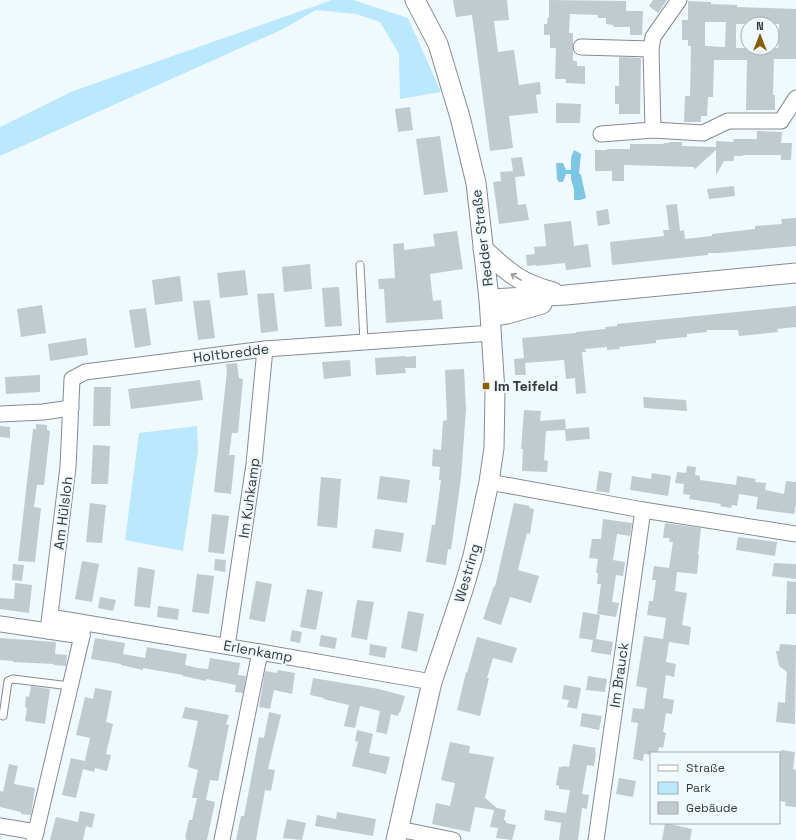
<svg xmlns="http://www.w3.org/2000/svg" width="796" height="840" font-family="'Space Grotesk',sans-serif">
<rect width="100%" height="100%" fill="#f0fafe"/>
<g fill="#bae8fd">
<path d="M332 0H353L408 18 441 92 400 99 399 54 380 22 356 14 316 10 283 29 0 156V127L73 91Z"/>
<path d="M197 426 198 451 183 551 125 540 139 433Z"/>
</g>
<path fill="#7cc7e6" d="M574 150 581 154 579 173 581 175 586 198 580 200H574V190L571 179V174H566L563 182H559L557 179 556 163H563L566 170H571V158Z"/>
<g fill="#c1cace" fill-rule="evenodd">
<path d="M453 0H507L509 20 494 21 498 52 514 50 519 85 540 82 541 94 536 95 538 113 509 116 513 148 490 151 472 15 456 17Z"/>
<path d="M549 0 626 1V11H643L642 35H630V27H614L613 25 606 24V18H598V15L570 14 569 33H573V61H577V66H585V84L566 83V79H555L556 48H550V35H544V24H547L548 17H549Z"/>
<path d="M653 0H667L658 13 649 6Z"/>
<path d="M688 1 711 2V4L737 5V7L796 9V59H774L773 95H775V110H746L747 60H714L713 97H708L707 116H701V122H684L685 96H690L691 46H688V40H682V20H688ZM705 22H726L725 47 705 46ZM736 24H779L778 48H736Z"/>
<path d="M619 57 641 58 640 114H619V104H615V86H619Z"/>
<path d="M556 103 581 104 580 123H556Z"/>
<path d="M410 107 413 130 398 132 395 109Z"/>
<path d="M757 131 782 132 781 143H792L791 160H781V155H743V156H734V161H724L716 175V150L695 169 694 167 624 165V181H612V171H595V150H607V149H630V144H664V143H669V142H682V146L716 147V141L733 142 734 139H757Z"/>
<path d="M440 136 448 192 424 195 416 139Z"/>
<path d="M522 157 525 176 515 177 518 205 526 204 529 220 499 224 493 182 501 181 500 172 513 171 511 158Z"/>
<path d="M734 186 735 196 709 199 707 189Z"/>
<path d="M677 204 680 231 684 230 685 239 712 236V234L755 229V226L782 224 781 219 796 218V246L719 253H708V255L612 265 610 242 664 236 663 230H669L666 205Z"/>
<path d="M608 209 610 224 598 226 596 211Z"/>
<path d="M571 221 574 246 588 244 591 267 566 270 565 263 536 266V265L527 266 526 255 535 254 534 247 546 246 544 224Z"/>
<path d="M457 231 463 269 430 274 433 301 441 300 443 319 386 323 384 289H379L378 279 395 278 393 244 404 243V250L435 246 433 234Z"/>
<path d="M310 264 312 289 284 292 282 267Z"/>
<path d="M245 270 248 295 220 298 217 273Z"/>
<path d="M180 276 183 301 155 305 152 280Z"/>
<path d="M339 287 342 326 325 327 322 288Z"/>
<path d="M274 293 278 331 261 333 257 294Z"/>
<path d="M210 300 215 338 198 340 193 301Z"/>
<path d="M42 305 46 333 21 337 17 309Z"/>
<path d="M796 306V327L777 329 778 332 739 336 738 330H707V332L687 334V337L656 340V343L619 347 620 349 607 350V347L585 349 586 352H582L586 393 576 394 575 378 566 379 564 360 525 363 526 375H515L514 359 524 358 522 338 576 333V332L605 329V327L617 326V324Z"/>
<path d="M146 308 151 345 135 348 129 310Z"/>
<path d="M86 338 88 355 50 361 48 344Z"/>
<path d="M405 356V357L416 356V368H405L406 373 376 375 375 358Z"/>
<path d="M350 360 351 376 324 379 322 362Z"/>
<path d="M237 363 239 378 243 379 238 433H232L229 455H235L231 494 214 492 227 371 226 364Z"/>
<path d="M464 369 466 409 461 478 451 550 448 549 446 565 426 562 432 525H435L441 480H439L440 467 432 466 433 449 441 450 443 421 447 420 445 370Z"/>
<path d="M40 375V392L6 394 5 377Z"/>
<path d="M200 380 203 400 131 409 128 389Z"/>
<path d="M94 387H111L110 426H93Z"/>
<path d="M643 397 686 400 687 411 644 408Z"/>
<path d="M524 410 541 411 540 421 565 419 566 429 589 427 590 439 566 441 565 430 546 431 544 460 548 461 547 472 522 471 523 449H521Z"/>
<path d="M36 424 47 425V430L50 431 44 485H37L34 507 41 508 35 562 18 561 33 429H36Z"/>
<path d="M0 426 10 427V438L0 437Z"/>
<path d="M93 445 110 446 108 484H91Z"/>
<path d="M687 466 696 467 695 475 700 476V480L736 485 737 476 756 479 755 482 766 483 765 490 784 494 786 481 796 482V504L794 514 756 509 758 497 739 494 737 506 732 505 731 508 720 506 721 504 689 499 690 495 683 494 684 484 675 483 677 472 686 473Z"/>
<path d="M599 471 612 473 609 493 596 491Z"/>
<path d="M652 473 671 476 668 496 630 490 632 476 651 479Z"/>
<path d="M380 476 410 480 407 503 377 499Z"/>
<path d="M321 477 341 479 337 528 317 526Z"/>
<path d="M90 503 106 505 102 543 86 542Z"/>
<path d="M514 503 530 506 529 508 534 509 530 534 527 533 518 570 539 576 531 603 510 597 501 625 483 619 494 586 495 587Z"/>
<path d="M212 514 229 516 224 554 208 552Z"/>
<path d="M603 519 632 523 630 536 617 534 613 560 625 562 623 576 616 575 612 602 619 603 616 617 597 614 601 584H597L598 573H596L598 559 589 558 592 539H601Z"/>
<path d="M665 523 701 528 698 555H699L697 574 677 572 675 591 687 593 682 625 691 627 689 645 669 642 666 662 676 664 674 677 666 675 663 698 674 700 672 714 666 713 663 732 666 733 663 748 659 747 658 753H651V755L644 754 643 761 633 759 638 723 631 722 633 708 644 709 647 688 636 686 644 636 663 639 666 618 647 615 649 601H653L656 580H652L654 566 669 568 673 542H669L670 538H663Z"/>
<path d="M375 529 404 533 401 552 372 548Z"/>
<path d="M738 537 777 542 775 556 736 550Z"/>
<path d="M215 559 226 560 225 572 214 570Z"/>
<path d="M82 561 99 564 92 602 75 599Z"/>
<path d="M774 563 796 564V579L772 576Z"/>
<path d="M13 564 24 565 22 581 12 580Z"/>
<path d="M138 567 155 570 150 608 134 606Z"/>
<path d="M197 574 214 576 209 614 192 612Z"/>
<path d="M256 581 272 584 265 622 249 619Z"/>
<path d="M787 581 796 582V614H786Z"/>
<path d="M15 583 32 585 29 613 0 609V598L14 599Z"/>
<path d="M307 589 323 592 316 630 300 627Z"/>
<path d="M100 597 116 600 113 611 98 608Z"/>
<path d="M357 600 374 602 367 640 351 637Z"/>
<path d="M158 606 179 609 178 620 157 617Z"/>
<path d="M408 611 424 614 417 652 401 648Z"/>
<path d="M583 612 600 615 596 639 613 642 611 655 591 652 593 640 579 638Z"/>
<path d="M292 630 302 632 300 643 290 641Z"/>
<path d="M321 635 337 638 335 649 319 646Z"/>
<path d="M477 637 517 648 512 663 493 658 487 678H489L480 716 457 710 466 672 467 673Z"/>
<path d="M0 638 56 642 55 654 67 655 66 666 54 665V664L13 662V661L0 660Z"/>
<path d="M95 638 125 643 123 654 145 658 147 647 187 654 185 665 198 668 208 669 210 658 240 663 238 675 246 676 243 693 235 692 236 685 206 679V681L183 676V675L143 668V670L121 665V664L91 659Z"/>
<path d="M370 644 387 647 385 658 369 655Z"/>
<path d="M780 644 796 645 795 724 776 722 778 702 785 703 787 672 779 666 776 651H779Z"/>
<path d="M278 670 295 673 292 694 274 690 270 709 259 707 265 671 277 673Z"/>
<path d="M588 676 607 679 605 692 586 690Z"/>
<path d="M313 678 379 689 405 696 400 713 399 712 398 716 391 714 387 734 376 732 380 711 360 706 355 728 344 726 349 705 323 699 324 698 310 695Z"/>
<path d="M564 685 581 688 577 709 567 707 569 700 562 699Z"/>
<path d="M31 686 50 689 45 724 25 721 27 708 25 707 26 696 29 697Z"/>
<path d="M95 688 112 691 106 722 113 724 106 754 111 755 107 771 95 768 94 772 83 769 90 738 76 735 85 697 93 699Z"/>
<path d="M185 707 229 715 226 724 229 725 218 781 210 780 206 800 215 802 207 840H186V838H185L189 820H192L197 798H192L198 770 188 767 198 721 182 718Z"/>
<path d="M269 712 281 715 268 769 275 770 271 791 265 790 256 840H236L241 816H244L259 737 264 738Z"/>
<path d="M582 713 602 716 599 730 580 726Z"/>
<path d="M357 730 373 734 369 753 390 757 386 774 352 766 358 742 355 741Z"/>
<path d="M450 742 470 746 469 753 494 757 485 798 497 808 506 810 504 820 506 821V823L516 825 512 840 496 838 498 828 490 827 494 810 475 807 470 832 432 824 436 803 450 806 455 783 441 780Z"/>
<path d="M573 744 596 748 595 752 596 753 594 766 587 765 582 794 589 795 587 809 582 808 578 840H559L561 823 544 820 545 810 566 813 570 790 559 789V786L556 785 559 767H562L563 766 569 767Z"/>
<path d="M781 750 795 752 793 769 796 770V807L785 806 786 802 779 801V760Z"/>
<path d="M71 758 85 761 76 798 62 795Z"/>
<path d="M9 764 18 766 14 784 35 788 31 815 21 814V812L0 807V791L3 792Z"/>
<path d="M619 778 636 781 633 797 616 794Z"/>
<path d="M80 811 95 814 92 828 86 826 83 840H50L56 817 78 822Z"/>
<path d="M337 812 376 819 373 836 315 826 317 815 336 819Z"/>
<path d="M287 819 306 823 302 840 283 838Z"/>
<path d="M665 823 692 829 690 840H662Z"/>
</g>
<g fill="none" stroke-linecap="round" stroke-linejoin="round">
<g stroke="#848c90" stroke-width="9">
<g id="service">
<path d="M360 265 364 341"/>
<path d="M3 716 8 681 13 679 70 686"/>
</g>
</g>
<g stroke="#848c90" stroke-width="17">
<g id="minor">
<path d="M581 47 651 49"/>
<path d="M653 130 651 49 653 37 679 0"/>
<path d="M601 134 653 130 703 133 728 121H781L796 98"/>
<path d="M0 414 43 412 71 408"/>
<path d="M489 482 643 510 796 534"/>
<path d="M50 617 260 652 432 682"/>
<path d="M83 623 82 636 48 631 68 467 72 379 85 372 265 349 492 333"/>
<path d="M0 624 48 631"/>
<path d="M227 646 254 464 265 349"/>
<path d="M0 826 36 832"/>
<path d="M399 829 453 840"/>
<path d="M34 840 82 636"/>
<path d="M222 840 260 652"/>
<path d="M596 840 643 510"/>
</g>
</g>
<g stroke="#848c90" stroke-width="21">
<g id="tertiary">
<path d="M483 249C508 272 519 283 553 292"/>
<path d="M489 299 566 295 796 273"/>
<path d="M491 317 507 314 542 304"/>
<path d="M396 840 432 682 463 590 473 556 489 482 494 448 495 392 489 299 476 183 460 117 438 44 415 0"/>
</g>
</g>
<use href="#service" stroke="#fff" stroke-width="7"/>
<use href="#minor" stroke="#fff" stroke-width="15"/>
<use href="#tertiary" stroke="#fff" stroke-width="19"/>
</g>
<defs><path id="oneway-shaft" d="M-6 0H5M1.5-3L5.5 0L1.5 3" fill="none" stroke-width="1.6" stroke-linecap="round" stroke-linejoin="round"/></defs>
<use stroke="#9a9c9c" href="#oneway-shaft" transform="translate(516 277) rotate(-148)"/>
<rect fill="#885c00" stroke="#f0fafe" stroke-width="1.5" x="482" y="382" width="8" height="8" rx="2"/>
<g text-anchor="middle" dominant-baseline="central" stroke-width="4" stroke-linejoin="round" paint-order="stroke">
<g font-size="14" fill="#343839" stroke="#f0fafe">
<text transform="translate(482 238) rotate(-97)">Redder Straße</text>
<text transform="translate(231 353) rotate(-7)">Holtbredde</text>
<text transform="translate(249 498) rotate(-82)">Im Kuhkamp</text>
<text transform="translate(63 513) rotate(-83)">Am Hülsloh</text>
<text transform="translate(467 573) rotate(-74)">Westring</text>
<text transform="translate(258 651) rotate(10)">Erlenkamp</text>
<text transform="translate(619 675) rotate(-82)">Im Brauck</text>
</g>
<g font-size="14" font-weight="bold" fill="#343839" stroke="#f0fafe" text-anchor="start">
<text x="494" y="386">Im Teifeld</text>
</g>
</g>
<rect x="650" y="752" width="130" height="72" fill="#f0fafe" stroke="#a5acaf"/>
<rect x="658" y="765" width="20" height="6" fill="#ffffff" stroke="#a5acaf"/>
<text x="686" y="772" font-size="12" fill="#343839">Straße</text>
<rect x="658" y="782" width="20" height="12" fill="#bae8fd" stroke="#a5acaf"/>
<text x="686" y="792" font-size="12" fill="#343839">Park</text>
<rect x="658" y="802" width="20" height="12" fill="#c1cace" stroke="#a5acaf"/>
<text x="686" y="812" font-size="12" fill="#343839">Gebäude</text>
<g transform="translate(760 36)"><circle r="19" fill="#f0fafe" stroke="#a5acaf"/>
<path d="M0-3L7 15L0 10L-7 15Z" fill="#885c00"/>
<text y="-6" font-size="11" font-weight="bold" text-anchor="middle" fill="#343839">N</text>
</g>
</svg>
